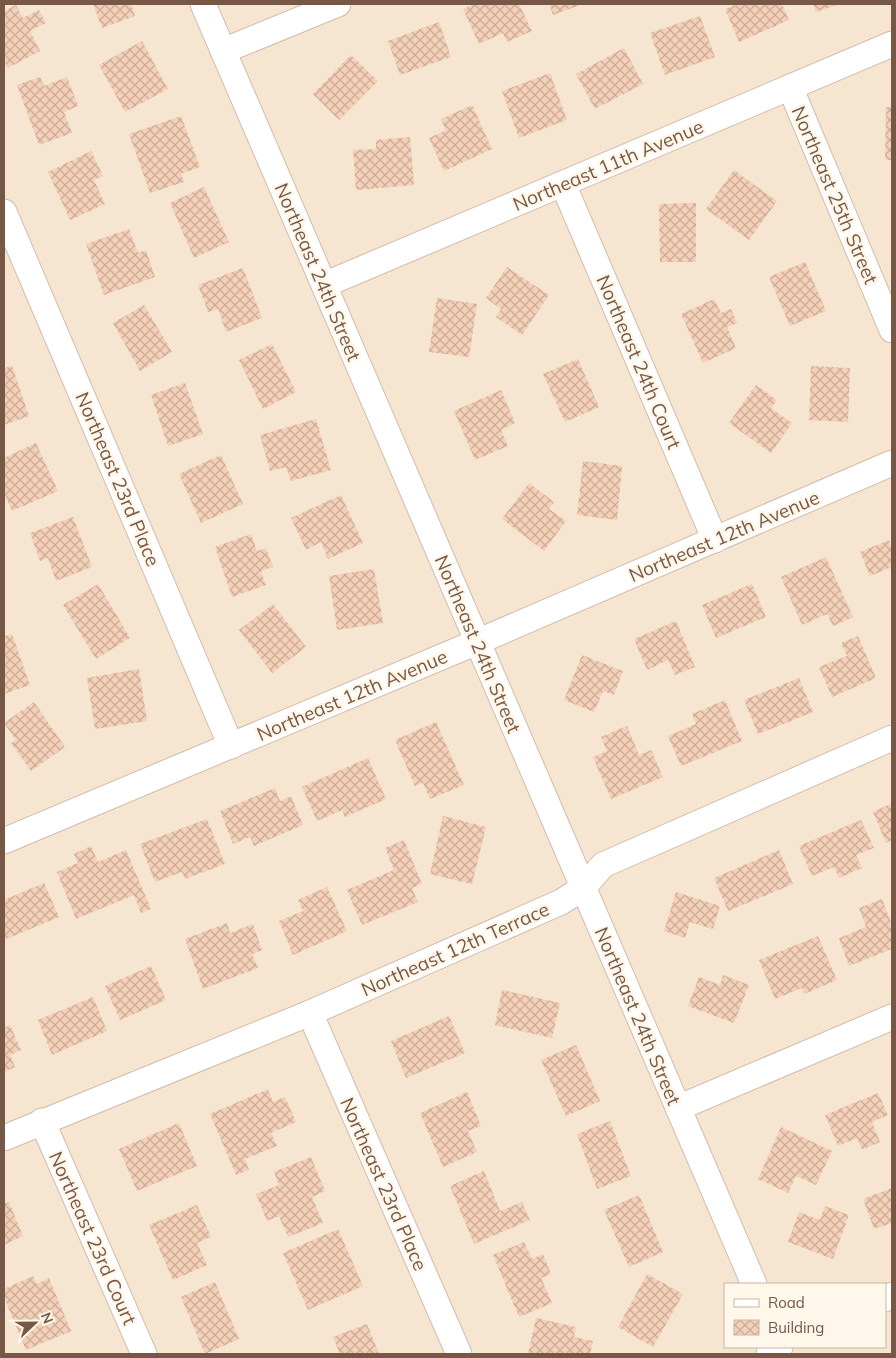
<svg xmlns="http://www.w3.org/2000/svg" width="896" height="1358" font-family="Mulish,sans-serif">
<defs>
<pattern id="building-cross-hatch" width="8" height="8" patternUnits="userSpaceOnUse" patternTransform="scale(1.25)"><rect width="8" height="8" fill="#f5d0b8"/><path d="M0 0l8 8M0 8l8-8" fill="none" stroke="#cbac97"/></pattern>
</defs>
<rect width="100%" height="100%" fill="#fef3e2"/>
<path fill="#f6e5d0" fill-rule="evenodd" d="M4 4H892V1354H4ZM725 1284H885V1347H725Z"/>
<g fill="url(#building-cross-hatch)">
<path d="M93 4H131L135 16 102 28Z"/>
<path d="M475 4H519L532 31 507 42 503 33 479 44 463 9Z"/>
<path d="M549 4H583L553 15Z"/>
<path d="M738 4H782L789 20 739 42 725 9Z"/>
<path d="M813 4H839L816 12Z"/>
<path d="M16 5 23 18 39 10 46 23 30 31 40 51 8 68 4 61V11Z"/>
<path d="M700 16 715 57 665 75 650 33Z"/>
<path d="M439 22 451 57 400 75 388 41Z"/>
<path d="M142 41 168 89 125 112 99 65Z"/>
<path d="M624 48 643 84 595 109 576 74Z"/>
<path d="M351 55 378 81 339 120 313 94Z"/>
<path d="M550 73 567 120 519 138 502 91Z"/>
<path d="M40 77 44 86 67 77 78 106 64 112 72 133 39 145 17 85Z"/>
<path d="M472 105 492 149 444 171 429 138 446 130 441 119Z"/>
<path d="M886 107H892V160H885Z"/>
<path d="M181 116 200 167 181 174 184 182 150 193 129 134Z"/>
<path d="M410 137 414 185 356 190 353 150 376 149V140Z"/>
<path d="M91 151 103 176 94 180 105 204 70 220 48 172Z"/>
<path d="M734 170 777 201 749 240 706 209Z"/>
<path d="M204 187 229 242 194 258 170 203Z"/>
<path d="M696 203V262H660L659 204Z"/>
<path d="M129 229 138 253 146 250 155 277 104 295 86 244Z"/>
<path d="M805 262 826 311 790 326 769 277Z"/>
<path d="M507 267 549 295 522 335 496 317 501 309 486 298Z"/>
<path d="M243 268 262 318 226 332 218 309 208 312 198 285Z"/>
<path d="M437 298 477 304 469 357 429 352Z"/>
<path d="M714 299 721 313 731 309 737 323 727 327 736 348 703 363 681 314Z"/>
<path d="M144 305 172 352 140 371 113 323Z"/>
<path d="M272 344 296 392 263 409 239 360Z"/>
<path d="M578 359 599 407 565 422 543 374Z"/>
<path d="M12 366 29 416 4 425V368Z"/>
<path d="M811 366 850 368 848 422 809 420Z"/>
<path d="M185 383 203 434 168 446 151 395Z"/>
<path d="M756 385 777 400 771 408 792 423 771 453 729 423Z"/>
<path d="M501 390 515 423 501 430 508 446 475 460 454 411Z"/>
<path d="M316 419 331 470 291 481 286 467 270 471 260 435Z"/>
<path d="M36 443 58 491 12 511 4 493V458Z"/>
<path d="M221 455 243 504 201 523 179 474Z"/>
<path d="M583 461 622 466 617 520 577 515Z"/>
<path d="M529 483 554 502 549 509 566 521 544 551 502 519Z"/>
<path d="M341 495 363 543 328 559 321 542 306 550 291 518Z"/>
<path d="M73 517 92 567 56 581 48 558 40 561 30 533Z"/>
<path d="M251 534 257 551 266 548 273 567 261 571 266 585 232 597 215 547Z"/>
<path d="M889 540 892 549V567L870 576 860 552Z"/>
<path d="M826 557 853 617 833 626 827 614 802 625 781 577Z"/>
<path d="M374 569 383 623 337 630 329 576Z"/>
<path d="M98 584 130 638 96 659 63 605Z"/>
<path d="M752 584 766 617 716 638 702 605Z"/>
<path d="M273 604 306 647 272 673 239 630Z"/>
<path d="M676 621 695 667 675 675 668 660 647 670 634 639Z"/>
<path d="M12 634 30 685 4 694V636Z"/>
<path d="M858 636 876 678 832 697 819 667 847 656 841 643Z"/>
<path d="M582 655 623 671 614 695 603 691 594 712 564 700Z"/>
<path d="M139 669 147 721 95 729 87 678Z"/>
<path d="M799 678 813 712 758 734 744 700Z"/>
<path d="M725 700 742 741 681 766 668 736 696 724 692 714Z"/>
<path d="M34 702 65 747 31 771 11 743 16 740 4 723Z"/>
<path d="M436 722 464 785 430 799 423 783 415 786 395 740Z"/>
<path d="M627 726 639 755 651 750 663 777 611 799 593 757 607 751 601 737Z"/>
<path d="M368 758 386 799 345 817 342 810 317 821 302 787Z"/>
<path d="M275 788 280 801 291 796 303 825 254 846 250 837 233 844 220 811Z"/>
<path d="M892 803V840L886 843 873 812Z"/>
<path d="M443 816 486 827 472 884 430 874Z"/>
<path d="M207 819 225 864 185 879 182 872 155 882 140 844Z"/>
<path d="M861 820 874 848 856 855 862 868 839 878 834 867 812 876 799 846Z"/>
<path d="M404 840 422 884 412 888 418 902 362 925 347 890 394 870 385 848Z"/>
<path d="M91 846 98 862 126 850 151 909 141 913 134 895 76 919 57 872 78 863 74 854Z"/>
<path d="M779 850 793 884 728 911 714 878Z"/>
<path d="M44 883 59 917 4 940V900Z"/>
<path d="M327 887 347 931 293 955 279 921 303 911 298 900Z"/>
<path d="M676 892 720 906 713 929 690 922 685 938 664 931Z"/>
<path d="M882 899 892 925V949L849 966 839 938 866 927 859 908Z"/>
<path d="M227 923 230 933 253 924 262 950 252 954 258 968 203 989 185 939Z"/>
<path d="M818 936 837 980 804 994 802 988 775 999 759 960Z"/>
<path d="M151 966 166 1000 120 1020 105 986Z"/>
<path d="M723 975 749 985 734 1023 688 1006 699 977 720 985Z"/>
<path d="M502 990 560 1003 552 1038 495 1025Z"/>
<path d="M93 997 107 1031 52 1055 38 1020Z"/>
<path d="M449 1016 465 1053 406 1078 391 1041Z"/>
<path d="M10 1025 21 1050 10 1055 15 1067 4 1072V1028Z"/>
<path d="M576 1045 600 1101 566 1116 541 1060Z"/>
<path d="M268 1089 273 1102 285 1097 296 1122 271 1133 277 1146 245 1159 249 1170 236 1175 210 1114Z"/>
<path d="M467 1092 481 1126 468 1131 477 1152 443 1167 420 1113Z"/>
<path d="M878 1093 888 1115 872 1122 880 1142 862 1150 857 1138 838 1146 825 1115Z"/>
<path d="M610 1121 631 1176 597 1189 577 1134Z"/>
<path d="M179 1123 197 1166 137 1191 119 1149Z"/>
<path d="M781 1127 832 1151 816 1185 796 1176 788 1193 758 1179Z"/>
<path d="M311 1157 325 1191 312 1197 323 1223 288 1237 279 1216 267 1221 256 1194 279 1185 274 1172Z"/>
<path d="M484 1171 500 1211 522 1202 530 1220 474 1244 450 1186Z"/>
<path d="M892 1188V1223L874 1229 863 1199Z"/>
<path d="M639 1195 663 1252 629 1267 604 1210Z"/>
<path d="M9 1202 23 1236 4 1245V1204Z"/>
<path d="M197 1205 211 1237 197 1243 207 1265 173 1280 149 1225Z"/>
<path d="M825 1206 849 1215 833 1259 788 1242 799 1212 820 1220Z"/>
<path d="M338 1229 363 1286 308 1310 283 1253Z"/>
<path d="M524 1242 532 1259 543 1254 551 1274 541 1278 552 1303 519 1317 493 1255Z"/>
<path d="M647 1274 683 1294 653 1347 618 1327Z"/>
<path d="M33 1276 37 1284 49 1278 71 1331 26 1350 4 1297V1289Z"/>
<path d="M215 1282 239 1339 205 1354 181 1297Z"/>
<path d="M536 1318 576 1327 574 1337 593 1341 590 1354H528Z"/>
<path d="M367 1324 379 1354H340L333 1337Z"/>
</g>
<g fill="none" stroke-linecap="round" stroke-linejoin="round">
<g stroke="#d2bcab" stroke-width="27">
<g id="street">
<path d="M203 4 754 1284"/>
<path d="M223 51 338 4"/>
<path d="M790 87 892 330"/>
<path d="M563 184 715 540"/>
<path d="M4 212 231 746"/>
<path d="M324 285 892 44"/>
<path d="M4 841 477 642 892 463"/>
<path d="M310 1013 459 1354"/>
<path d="M678 1108 892 1017"/>
<path d="M42 1121 144 1354"/>
<path d="M4 1138 310 1013 561 902 583 888 603 865 892 738"/>
<path d="M885 1299 892 1295"/>
<path d="M769 1354 780 1347"/>
</g>
</g>
<use href="#street" stroke="#fff" stroke-width="25"/>
</g>
<g text-anchor="middle" dominant-baseline="central" stroke-width="5" stroke-linejoin="round" paint-order="stroke">
<g font-size="19" fill="#775847" stroke="#fff7ea">
<text transform="translate(608 165) rotate(-23)">Northeast 11th Avenue</text>
<text transform="translate(835 195) rotate(67)">Northeast 25th Street</text>
<text transform="translate(318 272) rotate(67)">Northeast 24th Street</text>
<text transform="translate(639 362) rotate(67)">Northeast 24th Court</text>
<text transform="translate(118 479) rotate(67)">Northeast 23rd Place</text>
<text transform="translate(724 536) rotate(-23)">Northeast 12th Avenue</text>
<text transform="translate(478 644) rotate(67)">Northeast 24th Street</text>
<text transform="translate(352 695) rotate(-23)">Northeast 12th Avenue</text>
<text transform="translate(455 949) rotate(-24)">Northeast 12th Terrace</text>
<text transform="translate(638 1016) rotate(67)">Northeast 24th Street</text>
<text transform="translate(384 1184) rotate(66)">Northeast 23rd Place</text>
<text transform="translate(93 1238) rotate(66)">Northeast 23rd Court</text>
</g>
</g>
<rect width="896" height="1358" fill="none" stroke="#775847" stroke-width="10"/>
<rect x="724" y="1283" width="162" height="65" fill="#fff7ea" stroke="#c9b7a9"/>
<rect x="734" y="1299" width="25" height="8" fill="#ffffff" stroke="#c9b7a9"/>
<text x="768" y="1308" font-size="15" fill="#775847">Road</text>
<rect x="734" y="1320" width="25" height="15" fill="url(#building-cross-hatch)" stroke="#c9b7a9"/>
<text x="768" y="1333" font-size="15" fill="#775847">Building</text>
<g transform="translate(35 1323) rotate(68)" stroke="#fff7ea" stroke-width="4" paint-order="stroke">
<path d="M0-4L9 19L0 12L-9 19Z" fill="#775847"/>
<text y="-8" font-size="14" font-weight="bold" text-anchor="middle" fill="#775847">N</text>
</g>
</svg>
